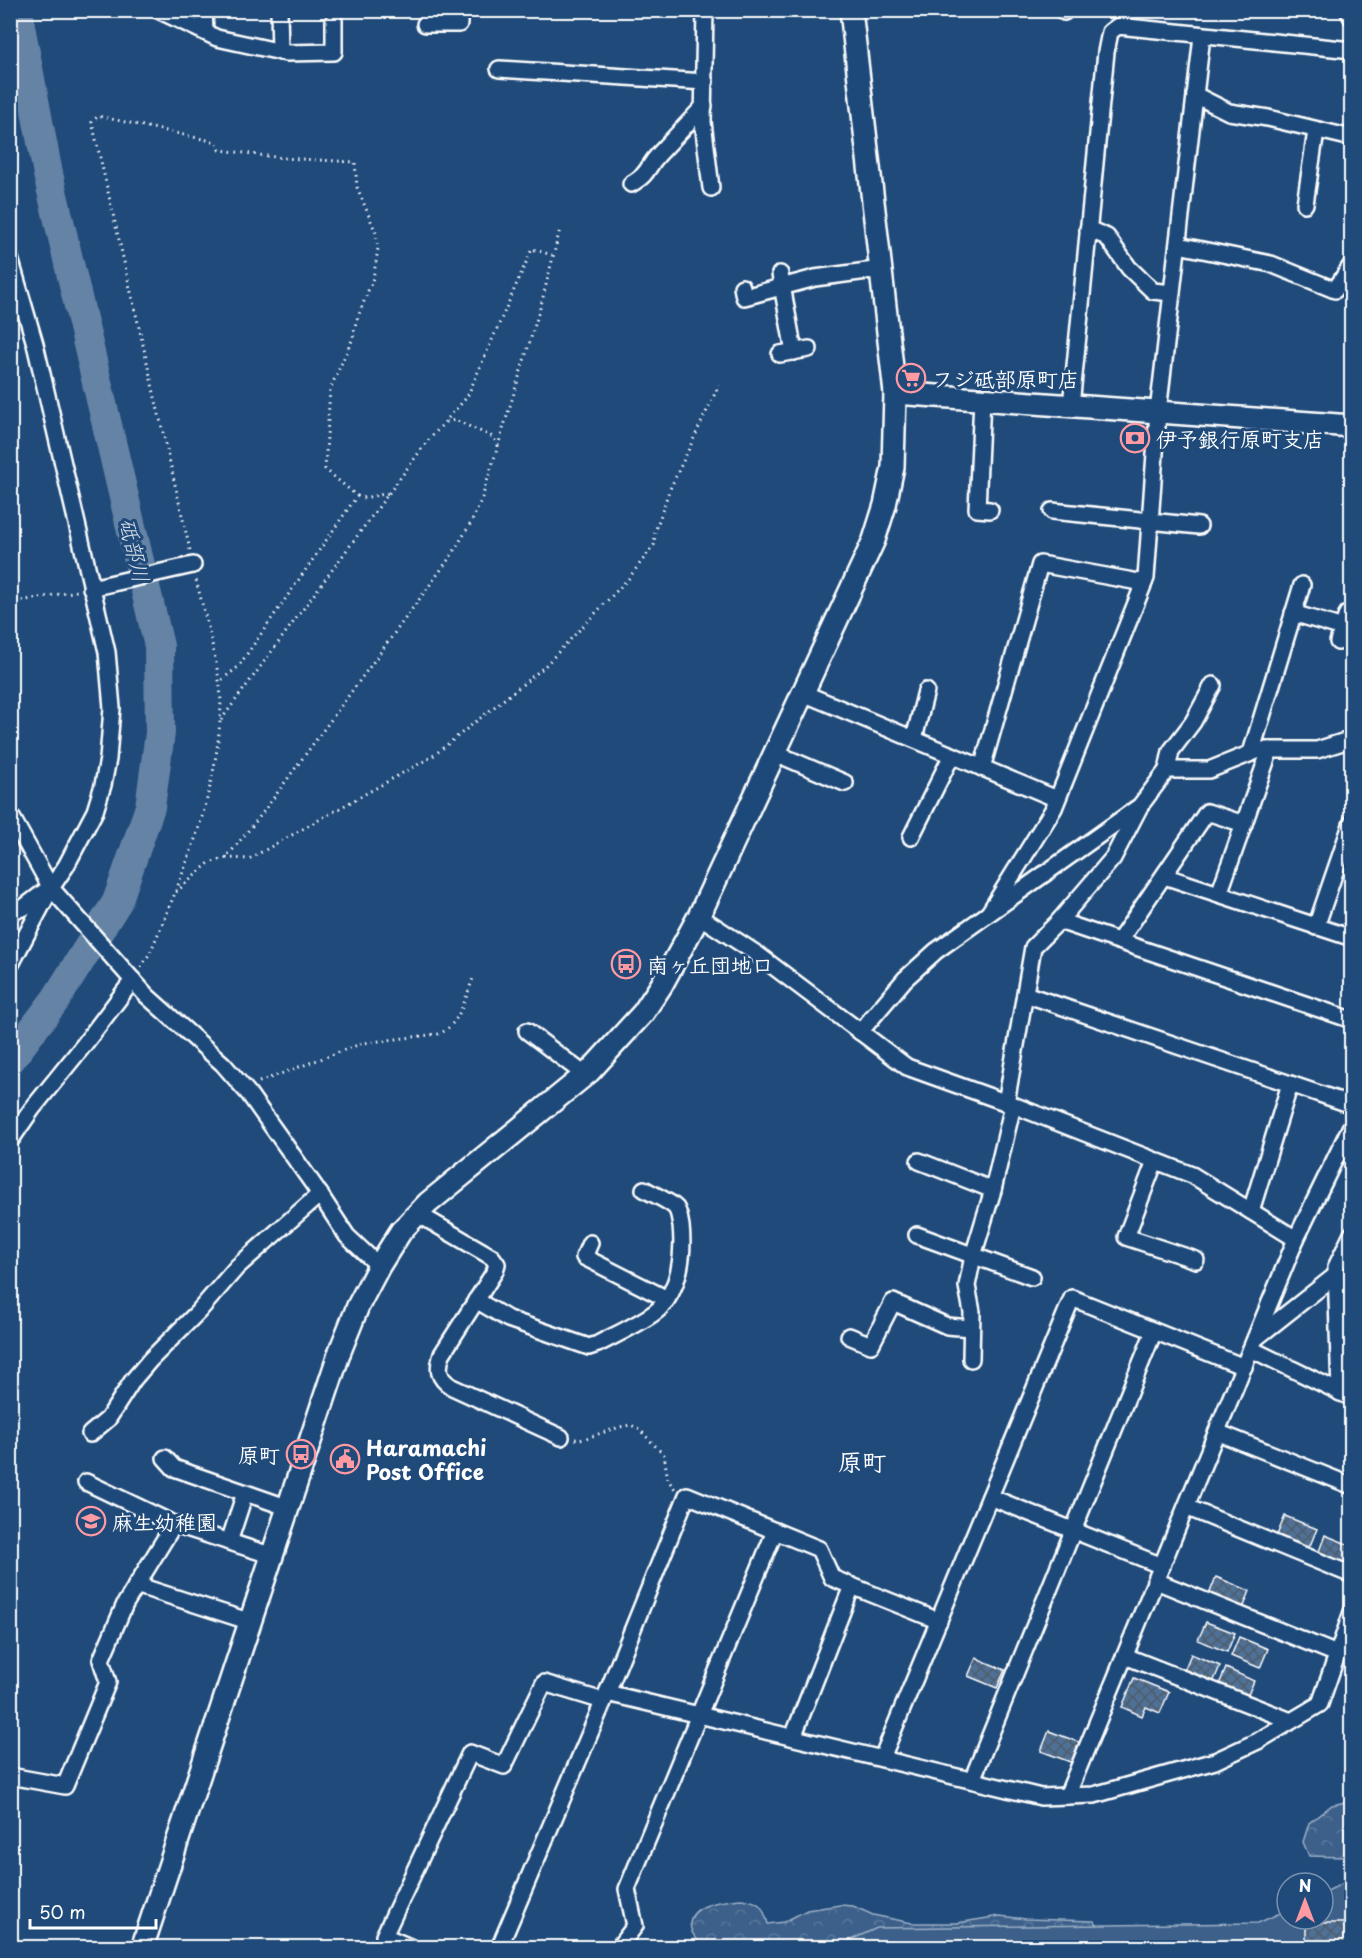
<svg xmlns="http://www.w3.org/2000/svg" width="1362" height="1958" font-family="'Playpen Sans','Klee One',sans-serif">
<defs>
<pattern id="forest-crowns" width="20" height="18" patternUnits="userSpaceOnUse" patternTransform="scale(1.5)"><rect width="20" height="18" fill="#3c618b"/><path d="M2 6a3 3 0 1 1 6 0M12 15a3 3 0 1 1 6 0" fill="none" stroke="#59799c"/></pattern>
<pattern id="building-cross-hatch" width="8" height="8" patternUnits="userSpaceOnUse" patternTransform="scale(1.5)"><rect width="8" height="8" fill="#507197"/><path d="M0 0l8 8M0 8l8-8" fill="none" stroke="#4e5b6a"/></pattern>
</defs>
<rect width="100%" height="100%" fill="#1f4a7a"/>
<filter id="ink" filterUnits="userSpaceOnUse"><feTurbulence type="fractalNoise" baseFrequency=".0167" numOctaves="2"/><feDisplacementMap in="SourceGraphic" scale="12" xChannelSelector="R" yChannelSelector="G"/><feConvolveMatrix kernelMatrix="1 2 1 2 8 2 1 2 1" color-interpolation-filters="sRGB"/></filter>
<g filter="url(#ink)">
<g fill="url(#forest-crowns)" stroke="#9eb0c5" stroke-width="1.5">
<path d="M1351 1801V1847L1344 1857 1309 1856 1303 1842 1309 1823 1332 1805Z"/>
<path d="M741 1899C760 1901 763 1906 768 1924L784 1922 807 1910 840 1905 853 1906 873 1915 912 1923H957L1000 1916 1026 1919 1094 1921 1101 1930 1097 1948H704C701 1943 694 1937 692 1932 681 1904 724 1901 741 1899Z"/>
</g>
<path fill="#3c618b" stroke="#9eb0c5" stroke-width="1.5" d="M1344 1825H1351V1947L833 1948 877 1928 1258 1923 1287 1910V1919H1323V1893L1344 1883Z"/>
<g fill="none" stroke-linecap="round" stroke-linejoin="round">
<path stroke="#6583a4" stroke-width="30" d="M10 1060 56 999 117 902 150 807 160 733 159 646 48 174 20 26 19 10"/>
</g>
<g fill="url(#building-cross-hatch)" stroke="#fff" stroke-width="1.5">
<path d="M1285 1516 1317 1529 1309 1548 1277 1535Z"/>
<path d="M1325 1535 1352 1546V1553L1346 1565 1318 1554Z"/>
<path d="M1216 1577 1250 1591 1242 1611 1208 1597Z"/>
<path d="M1206 1622 1235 1633 1227 1652 1198 1640Z"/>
<path d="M1239 1637 1268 1649 1260 1668 1231 1656Z"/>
<path d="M1191 1654 1220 1666 1212 1685 1183 1673Z"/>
<path d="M976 1658 1005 1670 997 1688 968 1676Z"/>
<path d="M1226 1668 1254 1681 1246 1699 1218 1687Z"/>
<path d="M1134 1678 1169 1692 1160 1713 1146 1707 1142 1716 1122 1707Z"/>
<path d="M1049 1731 1081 1743 1073 1763 1041 1751Z"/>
<rect x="1306" y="1923" width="46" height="25"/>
</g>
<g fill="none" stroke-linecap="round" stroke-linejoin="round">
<g stroke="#fff" stroke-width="20">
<g id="street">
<path d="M158 10 217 38 286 53 334 52V20"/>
<path d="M204 10 205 32"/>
<path d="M279 10 280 52"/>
<path d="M705 10 703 122 711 188"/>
<path d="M1348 10 1352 18"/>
<path d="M1064 12 1065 10"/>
<path d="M425 24H459V10"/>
<path d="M499 69 705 82"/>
<path d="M1195 95 1229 112 1268 118 1352 138"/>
<path d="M631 184C650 173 646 168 659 154 674 138 689 122 704 106"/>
<path d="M1305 204 1316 131"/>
<path d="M1088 229 1107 237 1129 268 1153 291 1172 293"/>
<path d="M1178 245 1271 264 1335 290 1352 264"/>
<path d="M10 258 35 344 107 652 112 708 108 759 103 785 95 811 66 866 51 888 10 966"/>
<path d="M780 274 794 352"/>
<path d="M742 287 744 297 815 278 882 269"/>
<path d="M780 354 809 349"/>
<path d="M982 399 977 509 990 510"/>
<path d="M1071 406 1106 52 1110 32 1118 26 1352 50"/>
<path d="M1052 511 1199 526"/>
<path d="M91 588 193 565"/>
<path d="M1293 613 1343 628"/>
<path d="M1338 642 1347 614"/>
<path d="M803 693 1057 799"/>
<path d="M914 739 926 691"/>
<path d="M775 753 845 783"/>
<path d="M1251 753 1302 585"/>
<path d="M982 768 1040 564 1144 583"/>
<path d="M1167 770 1171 751 1193 722 1213 685"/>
<path d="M10 814 51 888 146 995 223 1064 249 1094 313 1184 347 1236 379 1266"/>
<path d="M911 837 952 755"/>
<path d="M1164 876 1352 938"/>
<path d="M1219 894 1270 750"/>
<path d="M10 911 23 908 48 889"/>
<path d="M989 913 1054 808 1146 578 1158 412 1202 36"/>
<path d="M699 916 757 954 907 1067 1013 1105 1192 1175 1296 1239"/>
<path d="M1059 921 1352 1020"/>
<path d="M1316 927 1352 822"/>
<path d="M1119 941 1207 812 1244 824"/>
<path d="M1025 994 1352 1105"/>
<path d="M527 1031 585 1075"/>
<path d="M860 1032 905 979 936 951 1140 806 1167 770H1209L1259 750H1317L1352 739"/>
<path d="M1006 1103 1033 947 1059 921 1113 858 1139 808"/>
<path d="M10 1141 32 1109 83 1046 133 980"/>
<path d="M919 1161 993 1190"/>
<path d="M1155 1161 1126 1237 1196 1260"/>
<path d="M1251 1211 1290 1084"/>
<path d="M418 1214 492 1257 497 1264 495 1271 442 1354C437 1370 438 1378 452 1387L561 1437"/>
<path d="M917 1235 1032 1277"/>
<path d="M590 1243 584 1257 667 1299"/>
<path d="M476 1300 508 1319 589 1347 598 1344C615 1335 646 1321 659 1309 680 1288 684 1254 681 1226 680 1220 679 1212 676 1208 670 1201 652 1194 644 1189"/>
<path d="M849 1336 871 1345 893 1302 947 1326 971 1328"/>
<path d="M1256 1338 1336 1275"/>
<path d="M1251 1349 1352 1398"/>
<path d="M971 1359 972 1312 967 1286 973 1256 993 1190 1013 1105"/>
<path d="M1340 1393 1336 1267 1352 1234"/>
<path d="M1217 1432 1352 1486"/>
<path d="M90 1434 108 1419 133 1380 150 1360 198 1312 237 1267 320 1194"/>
<path d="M165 1458 174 1468 289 1508"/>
<path d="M86 1482 174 1524"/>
<path d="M990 1497 1162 1566"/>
<path d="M1186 1507 1352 1575"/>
<path d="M229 1542 245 1493"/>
<path d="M1156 1581 1337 1654"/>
<path d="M136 1585 251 1622"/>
<path d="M1125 1656 1291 1721"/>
<path d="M607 1693 1041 1797 1094 1795 1215 1761 1258 1741 1320 1704 1352 1612"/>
<path d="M793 1737 852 1586"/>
<path d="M882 1758 1072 1298 1244 1367"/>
<path d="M10 1776 65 1786 108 1682 101 1660 125 1604 174 1524 273 1556"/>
<path d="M972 1780 1154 1331"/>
<path d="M1067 1796 1296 1239 1352 1124"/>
<path d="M412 1948 384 1936 470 1753 504 1766 544 1683 603 1701"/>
<path d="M499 1948 607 1693 687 1495 819 1549 832 1578 939 1621"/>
<path d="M618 1948 635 1926 627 1889 775 1531"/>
</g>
</g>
<g stroke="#fff" stroke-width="26">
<g id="secondary">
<path d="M895 393 1352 426"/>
<path d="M142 1948 340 1351 358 1306 379 1266 401 1231 428 1203 590 1071 643 1013 661 986 699 916 874 540 885 505 893 467 895 393 851 10"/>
</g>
</g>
<g stroke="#fff" stroke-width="3" stroke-dasharray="1.5 4.5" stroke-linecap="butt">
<path d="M446 422 455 420 493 437 499 447"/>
<path d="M357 496 363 498 390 493"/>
<path d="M190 550 92 122 98 116 216 142 220 150 283 158 355 162 357 187 376 233 378 248 376 262 373 278 356 322 353 338 330 389 325 469 357 496 238 667 219 682"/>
<path d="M10 603 77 591"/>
<path d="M221 720 426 443 467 397 532 249 552 255"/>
<path d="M226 858 249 859 433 756 543 668 629 578 654 545 655 532 669 491 719 385"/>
<path d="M176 892 209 863 226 858 261 815 451 556 472 521 482 498 541 305 560 229"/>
<path d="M141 967 150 953C179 884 209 816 218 741 220 723 222 704 220 687 215 651 205 615 196 580"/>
<path d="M259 1082 363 1043 438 1034C460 1026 466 995 474 976"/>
<path d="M575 1439 580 1440 620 1427 631 1425 639 1429 664 1455 668 1480 675 1489"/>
</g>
<use href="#street" stroke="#1f4a7a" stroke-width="15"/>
<use href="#secondary" stroke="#1f4a7a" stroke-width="21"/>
</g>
</g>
<defs>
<g id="supermarket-ring" transform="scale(1.5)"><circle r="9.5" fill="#1f4a7a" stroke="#ff9aa2" stroke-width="1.5"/><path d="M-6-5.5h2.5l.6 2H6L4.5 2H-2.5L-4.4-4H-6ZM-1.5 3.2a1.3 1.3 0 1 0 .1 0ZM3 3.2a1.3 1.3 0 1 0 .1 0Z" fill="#ff9aa2"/></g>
<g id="bank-ring" transform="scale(1.5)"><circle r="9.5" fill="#1f4a7a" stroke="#ff9aa2" stroke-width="1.5"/><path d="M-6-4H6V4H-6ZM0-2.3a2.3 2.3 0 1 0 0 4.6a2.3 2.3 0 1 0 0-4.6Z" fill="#ff9aa2"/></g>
<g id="bus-ring" transform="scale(1.5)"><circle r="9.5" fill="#1f4a7a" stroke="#ff9aa2" stroke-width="1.5"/><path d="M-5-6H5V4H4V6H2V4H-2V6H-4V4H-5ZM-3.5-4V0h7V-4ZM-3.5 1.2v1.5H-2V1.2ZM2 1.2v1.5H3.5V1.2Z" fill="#ff9aa2"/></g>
<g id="civic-ring" transform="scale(1.5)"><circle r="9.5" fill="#1f4a7a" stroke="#ff9aa2" stroke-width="1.5"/><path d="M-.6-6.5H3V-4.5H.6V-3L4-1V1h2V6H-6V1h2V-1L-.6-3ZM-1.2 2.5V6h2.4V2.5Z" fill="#ff9aa2"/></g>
<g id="school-ring" transform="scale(1.5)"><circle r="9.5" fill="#1f4a7a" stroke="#ff9aa2" stroke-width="1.5"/><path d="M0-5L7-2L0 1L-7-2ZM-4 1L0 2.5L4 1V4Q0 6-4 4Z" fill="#ff9aa2"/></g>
</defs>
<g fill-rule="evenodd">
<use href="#supermarket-ring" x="911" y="378"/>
<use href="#bank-ring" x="1135" y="438"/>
<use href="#bus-ring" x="626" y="964"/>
<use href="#bus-ring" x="301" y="1454"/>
<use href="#civic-ring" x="345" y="1459"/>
<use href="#school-ring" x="91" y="1521"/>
</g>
<g text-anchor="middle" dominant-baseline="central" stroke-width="6" stroke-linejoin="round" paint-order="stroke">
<g font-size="21" font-weight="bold" fill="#fff" stroke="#1f4a7a" text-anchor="start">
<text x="932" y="378">フジ砥部原町店</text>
<text x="1156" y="438">伊予銀行原町支店</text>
<text x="647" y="964">南ヶ丘団地口</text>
<text x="366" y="1447">Haramachi<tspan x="366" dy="24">Post Office</tspan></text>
<text x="280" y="1454" text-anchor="end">原町</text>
<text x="112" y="1521">麻生幼稚園</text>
</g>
<g font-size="22" font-style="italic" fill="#d8e0e8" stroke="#1f4a7a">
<text transform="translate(136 550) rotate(77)">砥部川</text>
</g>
<g font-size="24" font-weight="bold" fill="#fff" stroke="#1f4a7a">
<text x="862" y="1461">原町</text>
</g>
</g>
<rect width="1362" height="1958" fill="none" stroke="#1f4a7a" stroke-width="36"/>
<rect x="18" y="18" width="1326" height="1922" fill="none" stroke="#fff" stroke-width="2" filter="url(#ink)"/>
<g transform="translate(1305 1901)"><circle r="28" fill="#1f4a7a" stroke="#7992af" stroke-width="1.5"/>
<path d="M0-4.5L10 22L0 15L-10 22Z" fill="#ff9aa2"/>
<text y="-9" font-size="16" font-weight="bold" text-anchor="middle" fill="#ffffff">N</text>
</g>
<path d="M30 1919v9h126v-9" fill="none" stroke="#ffffff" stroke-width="3"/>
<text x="39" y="1919" font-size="18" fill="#ffffff" stroke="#1f4a7a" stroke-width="4.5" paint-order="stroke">50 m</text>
</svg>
